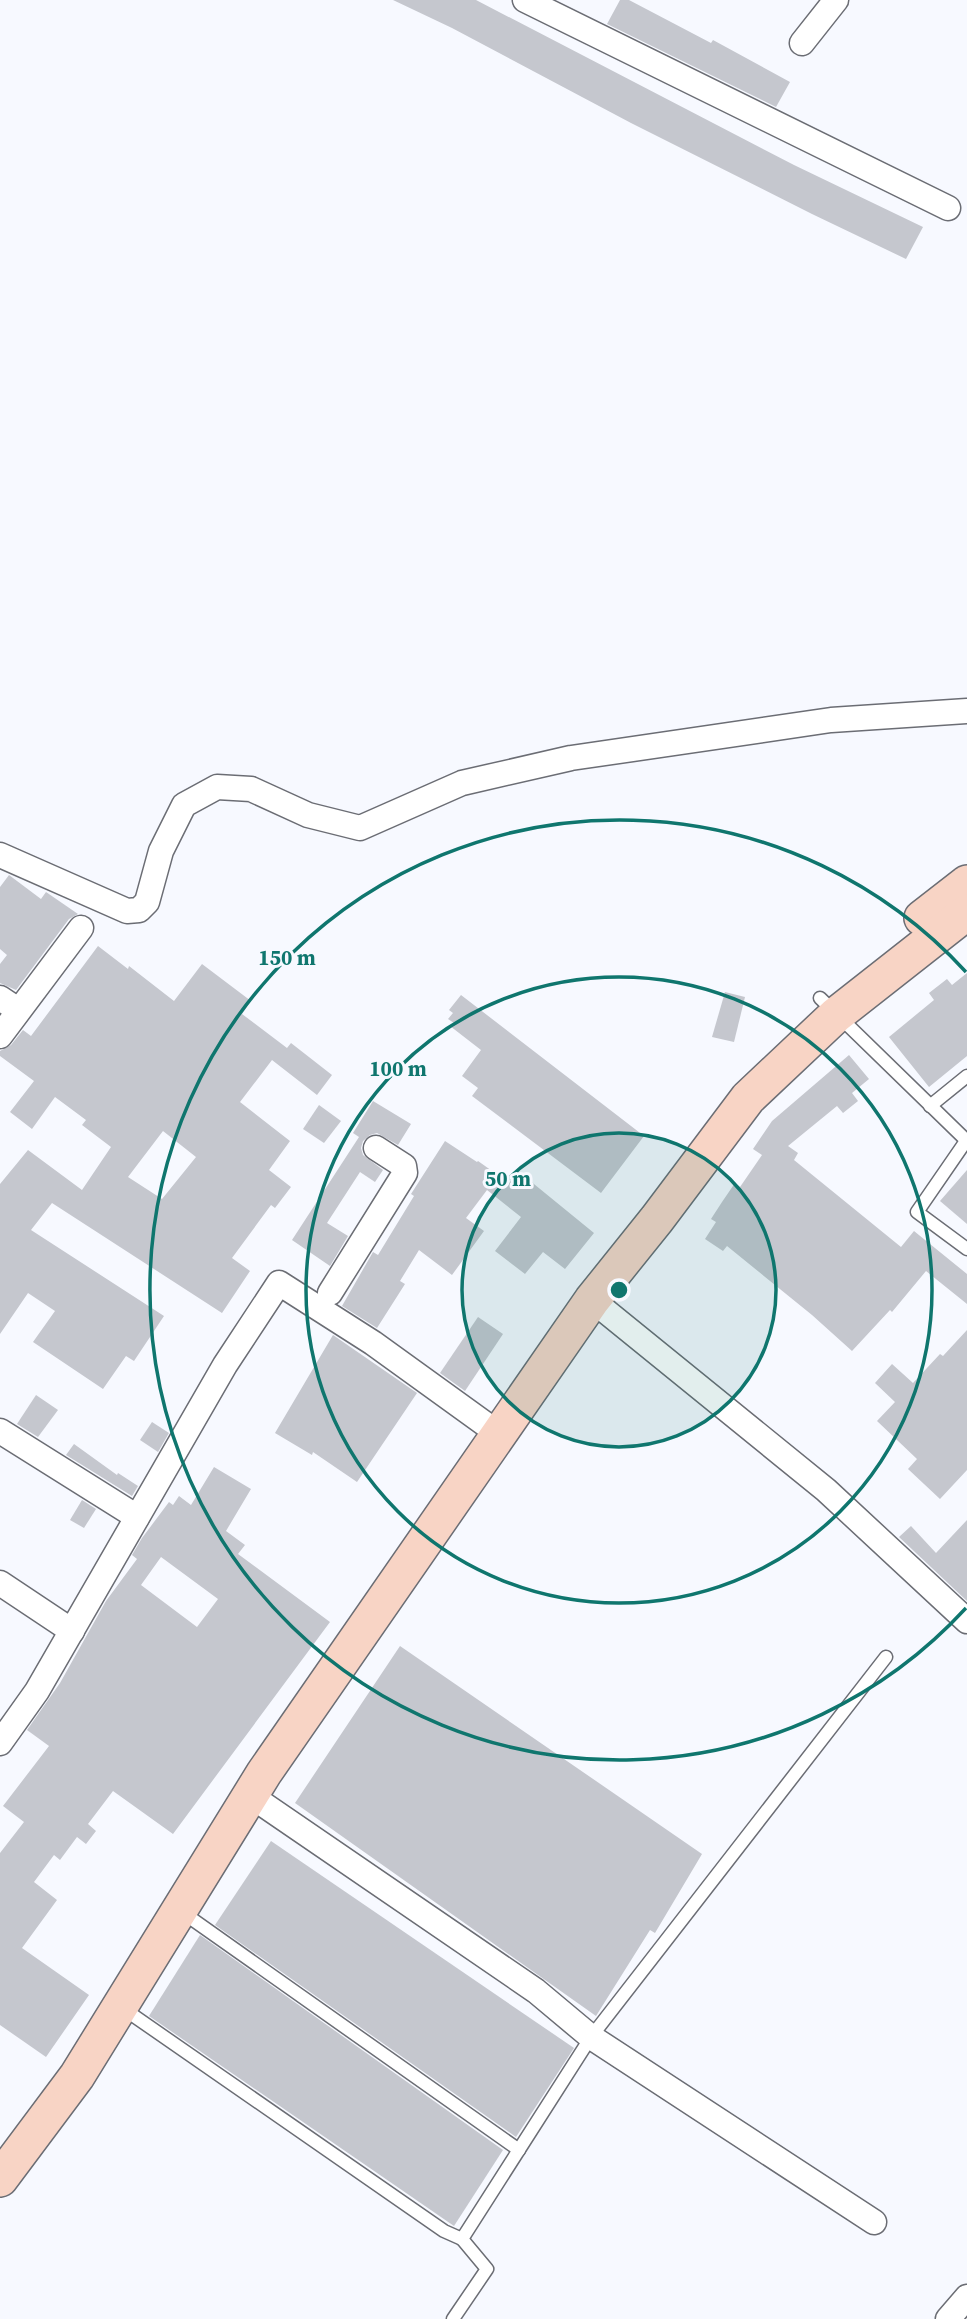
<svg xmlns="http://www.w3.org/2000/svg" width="967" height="2319" font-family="'Source Serif 4',serif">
<rect width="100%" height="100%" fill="#f7f9ff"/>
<g fill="#c5c7ce" fill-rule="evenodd">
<path d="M393 0H476L794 165 923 227 906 259 812 214 631 123 452 28Z"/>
<path d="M620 0H629L711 43 713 40 790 82 776 107 607 24Z"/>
<path d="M9 875 41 899 46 892 78 914 69 919 16 990 0 983V964L7 955 0 949V887Z"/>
<path d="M98 946 128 969 129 966 174 1001 202 964 251 1001 242 1014 287 1048 291 1043 332 1075 317 1095 272 1060 240 1102 290 1141 269 1170 291 1187 275 1208 271 1205 232 1258 250 1271 222 1313 52 1203 31 1230 164 1316 134 1361 126 1356 103 1389 33 1342 55 1311 28 1293 0 1334V1184L28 1150 82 1190 111 1147 82 1125 86 1120 55 1097 32 1129 10 1112 34 1081 0 1056V1051L11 1045 23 1030 31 1036ZM163 1131 196 1157 162 1199 128 1177Z"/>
<path d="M967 973V1056L929 1087 889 1037 934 1000 929 993 947 979 952 985Z"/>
<path d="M725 992 745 997 734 1042 712 1037Z"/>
<path d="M461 995 644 1136 601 1193 472 1096 478 1088 462 1076 481 1050 450 1026 454 1023 448 1019 453 1013 449 1010Z"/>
<path d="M849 1055 869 1079 852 1093 858 1101 843 1113 837 1106 788 1146 798 1153 794 1160 901 1247 914 1231 967 1274V1304L926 1271 892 1312 890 1310 852 1351 812 1315 727 1246 723 1251 705 1239 716 1222 711 1219 722 1202 735 1183 740 1187 762 1155 753 1149 772 1121Z"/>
<path d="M373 1101 411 1124 398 1145 377 1133 370 1135 363 1141 361 1148 363 1155 383 1170 375 1182 360 1172 327 1223 348 1236 330 1266 292 1240 359 1137 353 1133Z"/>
<path d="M319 1105 341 1121 324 1143 303 1129Z"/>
<path d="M445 1141 477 1162 478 1161 509 1183 518 1171 594 1233 565 1269 543 1252 525 1274 495 1251 521 1217 487 1190 466 1218 484 1231 452 1275 419 1250 400 1281 405 1284 377 1328 342 1306 373 1252 378 1255 414 1196 411 1194Z"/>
<path d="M967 1170V1224L940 1201Z"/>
<path d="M478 1317 503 1334 465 1391 440 1373Z"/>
<path d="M967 1330V1470L940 1499 908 1469 917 1459 877 1421 895 1402 875 1383 892 1364 913 1383 940 1354 943 1356Z"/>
<path d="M333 1335 417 1393 357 1482 313 1452 312 1455 275 1433Z"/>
<path d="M36 1395 58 1410 38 1437 17 1424Z"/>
<path d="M152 1422 169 1433 158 1452 140 1440Z"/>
<path d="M74 1444 117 1475 118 1473 138 1486 132 1496 66 1455Z"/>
<path d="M214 1467 251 1489 226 1531 245 1545 238 1554 330 1622 173 1834 113 1791 88 1824 96 1831 86 1844 77 1837 60 1860 54 1855 34 1882 57 1900 22 1948 89 1995 46 2057 0 2025V1853L24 1822 3 1806 49 1746 27 1730 60 1683 106 1601 137 1559 132 1555 142 1538 169 1502 173 1505 179 1496 191 1505ZM161 1557 218 1599 197 1627 141 1585Z"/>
<path d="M82 1500 96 1509 84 1528 70 1520Z"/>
<path d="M967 1520V1601L899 1537 911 1526 936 1553Z"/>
<path d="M400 1646 702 1854 655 1933 650 1930 596 2016 295 1803Z"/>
<path d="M271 1841 574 2048 516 2137 215 1925Z"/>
<path d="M200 1935 503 2150 454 2226 149 2016Z"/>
</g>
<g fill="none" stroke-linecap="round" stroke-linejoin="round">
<g stroke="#6b6d74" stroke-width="15">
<g id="lane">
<path d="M820 998 967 1141"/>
<path d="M930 1106 967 1076"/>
<path d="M966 1141 917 1212 967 1249"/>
<path d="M182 1912 519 2150"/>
<path d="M121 2007 444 2231 462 2239"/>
<path d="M453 2319 487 2269 462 2239 591 2037 886 1657"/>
</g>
</g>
<g stroke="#6b6d74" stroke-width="27">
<g id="street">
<path d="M525 0 948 208"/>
<path d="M802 43 836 0"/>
<path d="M0 855 127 911 139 910 147 902 161 851 184 805 217 787 251 789 308 815 360 828 462 783 571 758 831 720 967 711"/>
<path d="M0 998 18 1010"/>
<path d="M0 1036 81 928"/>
<path d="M330 1293 405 1173 404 1166 376 1148"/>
<path d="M592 1300 826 1490 967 1621"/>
<path d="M0 1431 137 1517"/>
<path d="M0 1583 72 1631"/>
<path d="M0 1743 37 1691 225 1365 279 1283 373 1343 499 1434"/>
<path d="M251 1796 536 1991 591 2037 874 2222"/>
<path d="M948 2319 967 2297"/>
</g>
</g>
<g stroke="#6b6d74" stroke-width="38">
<g id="secondary">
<path d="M922 918 967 883"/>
<path d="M0 2179 77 2076 264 1773 592 1300 657 1219 748 1098 836 1015 967 912"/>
</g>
</g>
<use href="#lane" stroke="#fff" stroke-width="12"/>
<use href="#street" stroke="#fff" stroke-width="24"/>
<use href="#secondary" stroke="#f8d4c5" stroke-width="35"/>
</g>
<circle cx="619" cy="1290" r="157" fill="#0f766e" fill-opacity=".12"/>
<g fill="none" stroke="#0f766e" stroke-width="3.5">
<circle cx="619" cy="1290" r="157"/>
<circle cx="619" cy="1290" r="313"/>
<path d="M966 1608A470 470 0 1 1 966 972"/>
</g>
<circle cx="619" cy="1290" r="10" fill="#0f766e" stroke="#f7f9ff" stroke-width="3.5"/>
<g font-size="21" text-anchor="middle" font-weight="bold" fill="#0f766e" stroke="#f7f9ff" stroke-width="6" stroke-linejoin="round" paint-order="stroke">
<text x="287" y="965">150 m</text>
<text x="398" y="1076">100 m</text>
<text x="508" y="1186">50 m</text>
</g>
</svg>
